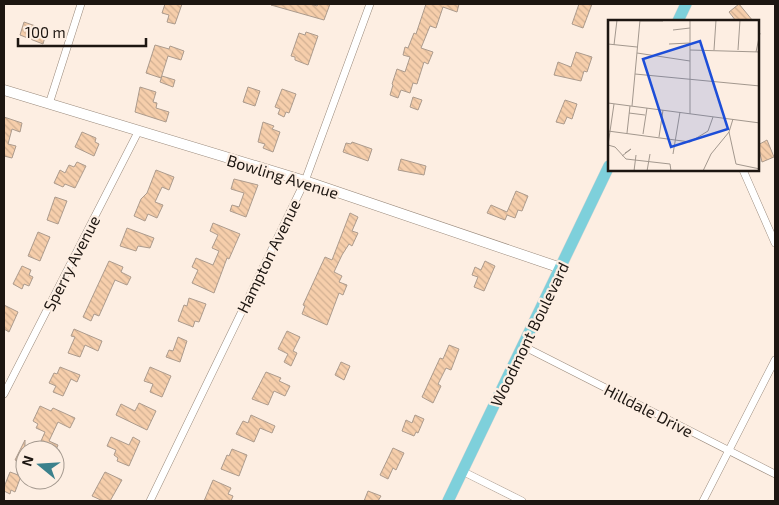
<svg xmlns="http://www.w3.org/2000/svg" width="779" height="505" font-family="'Exo 2',sans-serif">
<defs>
<pattern id="building-back-hatch" width="6" height="6" patternUnits="userSpaceOnUse" patternTransform="scale(1.25)"><rect width="6" height="6" fill="#f6ceab"/><path d="M-1 5l2 2M0 0l6 6M5-1l2 2" fill="none" stroke="#d2b092"/></pattern>
</defs>
<rect width="100%" height="100%" fill="#fdeee2"/>
<g fill="url(#building-back-hatch)" stroke="#ac9b8d">
<path d="M165 4H182L175 24 167 22 169 15 162 13Z"/>
<path d="M310 4 317 6 318 4H330L324 20 271 5Z"/>
<path d="M426 4H459L457 12 443 7 436 28 430 26 421 48 433 52 428 64 424 62 417 84 413 83 410 93 401 90 398 98 390 95 393 85 392 84 397 69 405 72 410 57 403 55 405 47 408 48 414 33 416 34Z"/>
<path d="M579 4H592L583 28 572 24Z"/>
<path d="M739 4 753 21H736L729 12Z"/>
<path d="M24 22 47 30 43 44 20 35Z"/>
<path d="M306 32 318 36 308 65 295 60V57L291 56 299 33 305 35Z"/>
<path d="M155 45 169 49 170 46 184 51 181 60 168 56 161 78 146 73Z"/>
<path d="M576 52 592 57 587 72 584 71 581 81 554 75 558 62 571 67Z"/>
<path d="M162 76 175 80 173 87 160 82Z"/>
<path d="M140 87 156 92 153 102 157 103 156 108 169 112 166 122 135 112Z"/>
<path d="M248 87 260 91 255 106 243 102Z"/>
<path d="M282 89 296 94 289 113 286 112 284 117 278 114 280 109 275 107Z"/>
<path d="M413 97 422 100 418 110 410 107Z"/>
<path d="M565 100 577 104 572 119 567 117 564 124 556 122Z"/>
<path d="M4 117 22 123 20 132 12 129 8 144 16 146 12 158 4 156Z"/>
<path d="M263 122 274 126 272 129 280 132 273 152 263 148 265 144 258 142Z"/>
<path d="M82 132 96 138 95 142 99 144 94 156 75 147Z"/>
<path d="M767 140 774 157 762 162 758 145Z"/>
<path d="M352 142 372 149 368 161 343 152 346 143 351 144Z"/>
<path d="M401 159 426 166 424 175 398 170Z"/>
<path d="M77 162 86 166 75 188 65 184 63 187 54 183 60 170 65 173 69 165 74 167Z"/>
<path d="M156 170 174 177 169 190 162 187 155 202 163 205 157 218 148 214 145 221 134 216 141 199 147 193Z"/>
<path d="M234 179 258 185 246 217 230 211 232 205 239 207 244 193 231 189Z"/>
<path d="M516 191 528 196 522 211 518 210 515 218 507 215 505 220 487 213 491 205 507 212Z"/>
<path d="M55 197 67 201 58 224 47 220Z"/>
<path d="M350 213 358 217 352 231 358 233 352 246 349 244 342 255 334 272 342 276 339 282 347 285 343 295 339 293 327 325 302 314 305 306 303 305 325 257 332 260Z"/>
<path d="M213 223 240 234 229 259 227 258 214 293 192 283 198 270 192 267 196 258 213 265 219 251 212 248 218 235 210 231Z"/>
<path d="M127 228 154 238 150 248 138 246 136 251 120 246Z"/>
<path d="M38 232 50 237 40 261 28 256Z"/>
<path d="M109 261 123 267 121 272 131 277 127 285 115 280 99 316 94 314 91 321 83 317Z"/>
<path d="M485 261 495 266 484 291 474 287 478 277 472 275 475 267 481 270Z"/>
<path d="M22 266 31 270 29 275 33 277 29 286 24 284 22 289 13 284Z"/>
<path d="M189 298 206 304 199 322 195 321 193 327 178 321 184 305 187 306Z"/>
<path d="M4 305 18 312 9 332 4 329Z"/>
<path d="M74 329 102 341 98 351 85 345 80 357 68 353 75 337 71 336Z"/>
<path d="M287 331 300 337 293 351 297 353 291 366 284 362 288 354 278 349Z"/>
<path d="M178 337 187 341 180 362 166 357 169 350 173 351Z"/>
<path d="M449 345 459 349 451 370 446 368 438 384 441 386 433 403 422 397 440 358 443 359Z"/>
<path d="M341 362 350 366 344 380 335 375Z"/>
<path d="M60 367 80 375 77 382 71 379 63 396 53 392 56 386 49 383 54 373 57 374Z"/>
<path d="M150 367 171 376 162 397 150 392 153 384 144 381Z"/>
<path d="M266 372 281 378 279 381 290 386 285 396 274 391 268 405 252 399Z"/>
<path d="M139 403 156 411 147 430 116 415 121 404 135 411Z"/>
<path d="M40 406 51 411 53 408 75 418 70 428 58 422 49 441 58 445 56 450H37L45 432 36 428 38 424 33 421Z"/>
<path d="M251 415 275 426 272 433 260 428 254 442 236 434 243 421 248 423Z"/>
<path d="M415 415 424 419 418 433 416 432 414 436 402 431 406 420 412 423Z"/>
<path d="M111 437 129 445 133 437 140 441 129 466 117 461 118 458 114 455 116 450 107 446Z"/>
<path d="M25 440V465L15 460Z"/>
<path d="M393 448 404 453 396 470 393 468 388 479 380 475Z"/>
<path d="M232 449 247 455 239 476 221 469 227 455 229 456Z"/>
<path d="M10 472 21 476 15 492 11 490 10 494 4 491V487Z"/>
<path d="M105 472 122 480 110 501H103L92 496Z"/>
<path d="M213 480 231 488 228 494 233 496 231 501H204Z"/>
<path d="M368 491 381 496 378 501H364Z"/>
</g>
<g fill="none" stroke-linecap="round" stroke-linejoin="round">
<g stroke="#9a8a7c" stroke-width="8">
<g id="street">
<path d="M49 104 81 4"/>
<path d="M743 170 775 243"/>
<path d="M523 346 775 474"/>
<path d="M4 394 138 132"/>
<path d="M462 471 522 501"/>
<path d="M150 501 305 181 370 4"/>
<path d="M703 501 775 360"/>
</g>
</g>
<g stroke="#9a8a7c" stroke-width="11">
<path id="secondary" d="M4 90 305 181 561 268"/>
</g>
<g stroke="#d6d5d4" stroke-width="12">
<g id="primary">
<path d="M678 21 686 4"/>
<path d="M448 501 609 166"/>
</g>
</g>
<use href="#street" stroke="#fff" stroke-width="7"/>
<use href="#secondary" stroke="#fff" stroke-width="10"/>
<use href="#primary" stroke="#7ed0db" stroke-width="11"/>
</g>
<g text-anchor="middle" dominant-baseline="central" stroke-width="4.5" stroke-linejoin="round" paint-order="stroke">
<g font-size="16" fill="#1d1611" stroke="#fdeee2">
<text transform="translate(283 176) rotate(17)">Bowling Avenue</text>
<text transform="translate(268 256) rotate(-64)">Hampton Avenue</text>
<text transform="translate(71 263) rotate(-63)">Sperry Avenue</text>
<text transform="translate(529 334) rotate(-64)">Woodmont Boulevard</text>
<text transform="translate(649 410) rotate(27)">Hilldale Drive</text>
</g>
</g>
<g transform="translate(608 20)">
<rect width="151" height="151" fill="#fdeee2"/>
<path fill="none" stroke="#a3988e" stroke-width="1" d="M82 0V94M32 1H55M65 10 82 8M0 24 29 27M61 24 82 23M6 25 9 0M82 30 152 32M106 30 108 0M130 30 132 0M148 32 152 13M29 33 82 41M27 54 152 66M0 83 152 103M24 86 32 0M21 93 37 95M0 111 82 122 100 111 105 97M121 112 128 144 152 149M19 113 22 86M35 114 39 88M51 117 55 90M0 125 7 127 18 139 62 144 63 151M0 125 6 84M65 134 72 92M14 136 23 129 17 133M26 151 28 135M39 151 42 134M95 151 103 134 121 112 125 99"/>
<path fill="#1d4ed8" fill-opacity="0.15" stroke="#1d4ed8" stroke-width="2.5" d="M92 21 120 109 63 127 35 39Z"/>
<rect width="151" height="151" fill="none" stroke="#1d1611" stroke-width="2.5"/>
</g>
<rect width="779" height="505" fill="none" stroke="#1d1611" stroke-width="10"/>
<g transform="translate(40 465) rotate(288)"><circle r="24" fill="#fdeee2" stroke="#a3988e"/>
<path d="M0-4L9 19L0 12L-9 19Z" fill="#3b818c"/>
<text y="-8" font-size="14" font-weight="bold" text-anchor="middle" fill="#1d1611">N</text>
</g>
<path d="M18 38v8h128v-8" fill="none" stroke="#1d1611" stroke-width="2.5"/>
<text x="25" y="38" font-size="15" fill="#1d1611" stroke="#fdeee2" stroke-width="4" paint-order="stroke">100 m</text>
</svg>
